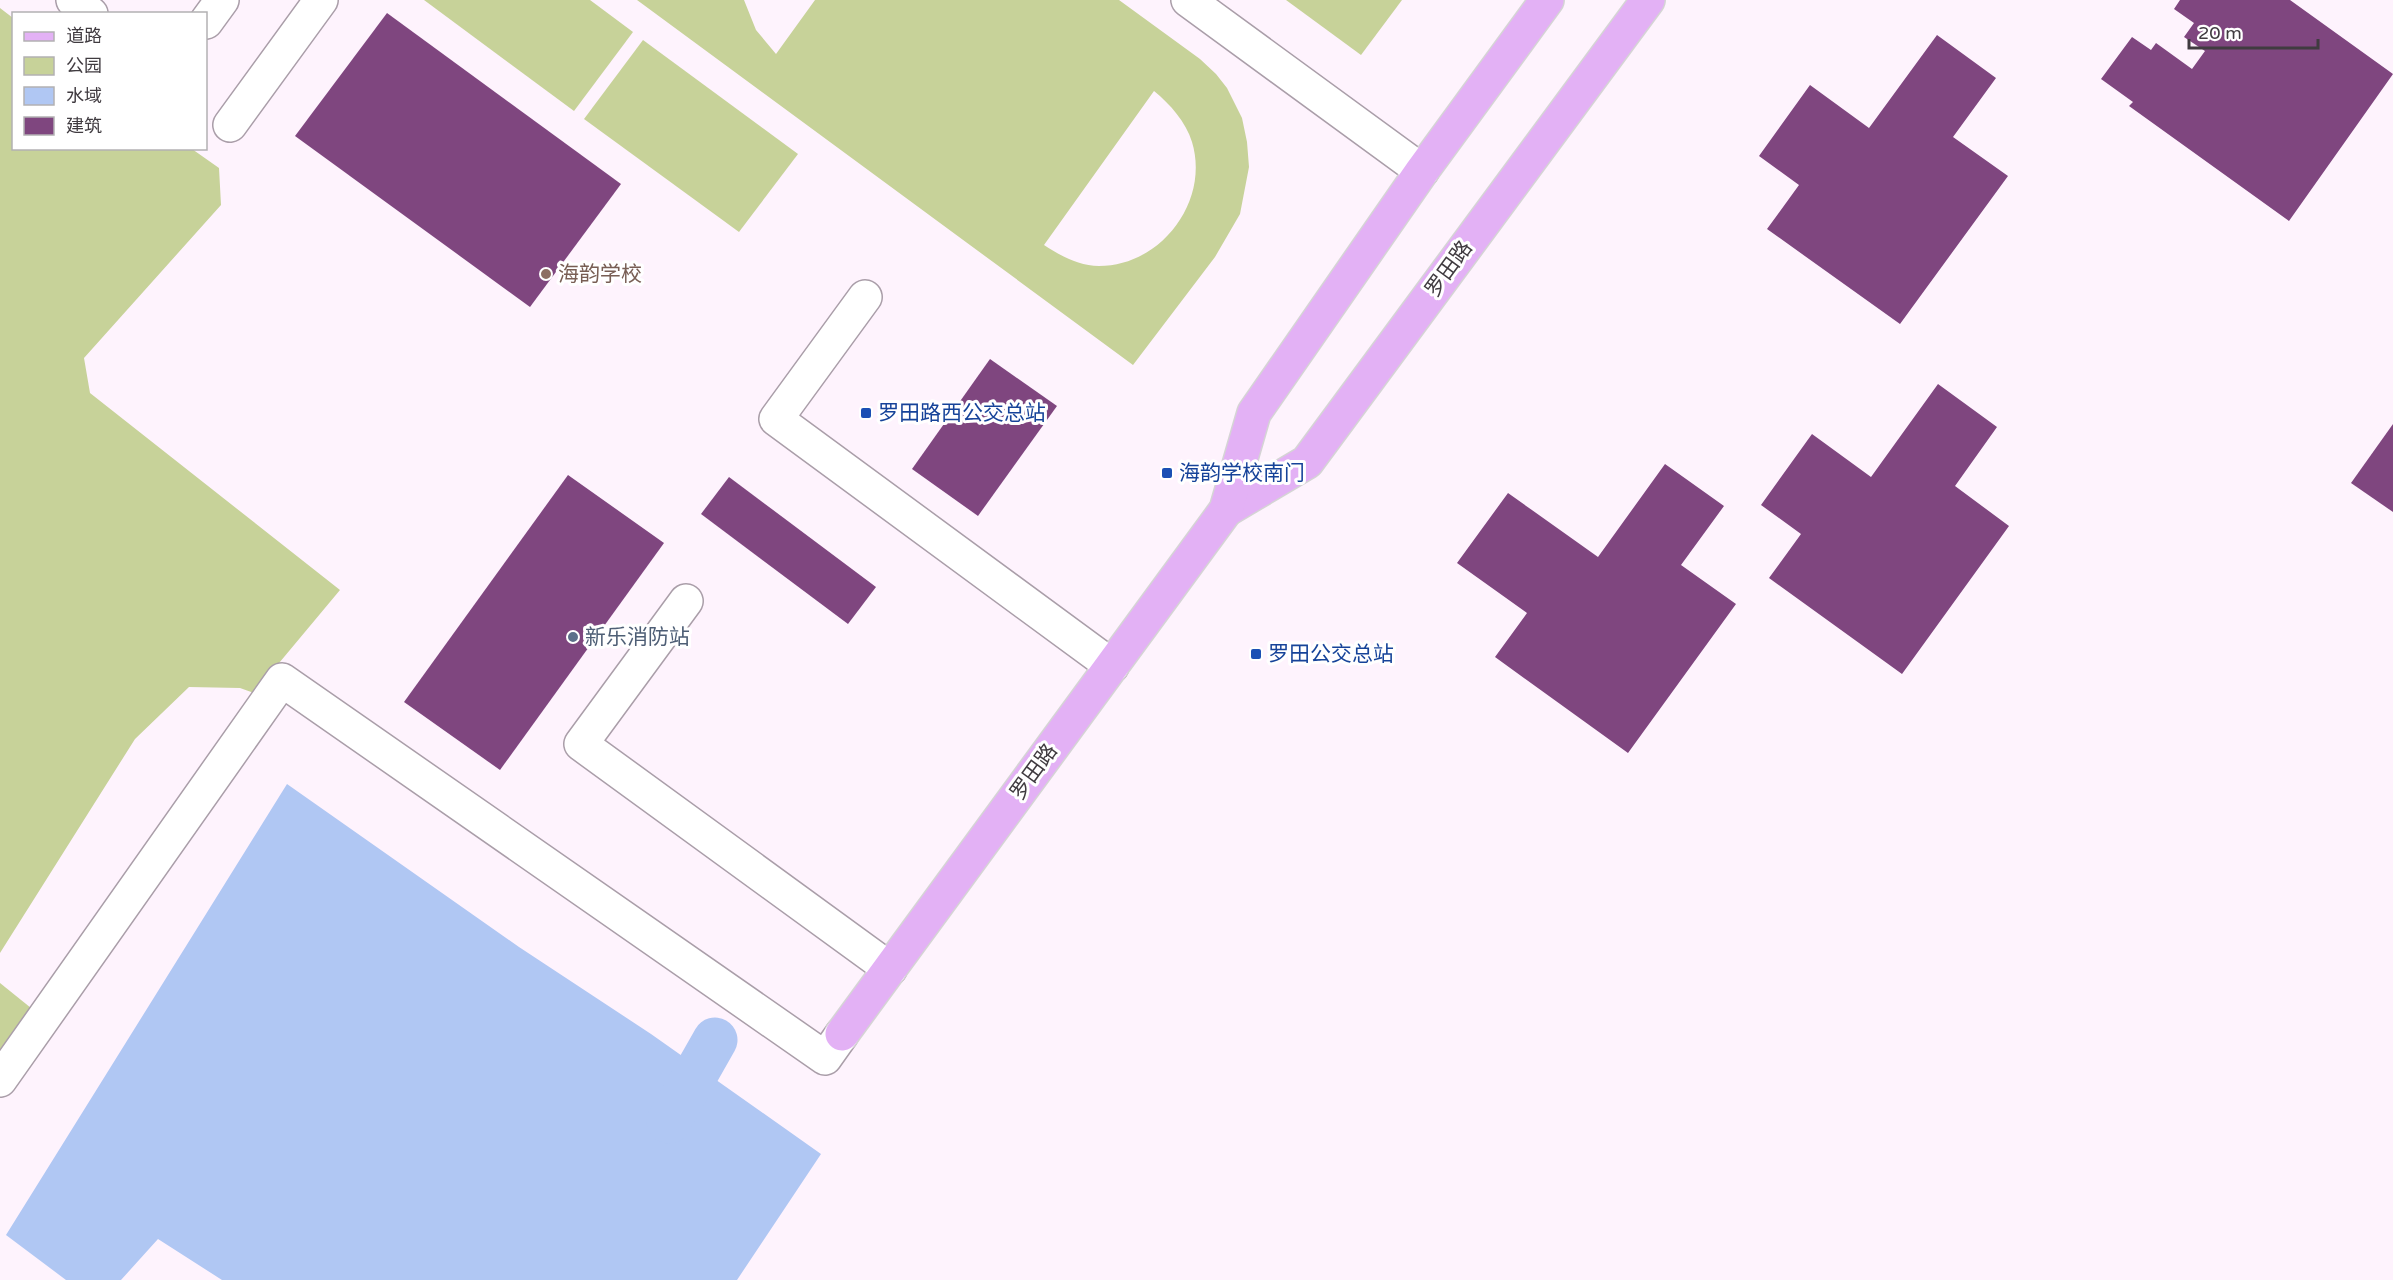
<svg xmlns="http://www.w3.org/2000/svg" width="2393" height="1280" font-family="'Varela Round','Noto Sans SC',sans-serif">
<rect width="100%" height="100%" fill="#fef3fd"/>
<g fill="#c7d299" fill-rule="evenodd">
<path d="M424 0H590L633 32 574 111Z"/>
<path d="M637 0H744L756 30 776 54 815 0H1119L1200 59 1216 74 1227 88 1242 118 1247 142 1249 167 1240 214 1215 257 1133 365ZM1154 91C1170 104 1186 122 1192 142 1210 201 1161 266 1099 266 1079 266 1061 256 1044 245Z"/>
<path d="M1286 0H1402L1361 55Z"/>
<path d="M0 8 13 18 14 148 192 149 219 168 221 205 84 358 90 393 340 590 254 693 240 688 189 687 135 739 0 953Z"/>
<path d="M643 40 798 154 739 232 584 119Z"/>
<path d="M0 983 31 1008 0 1051Z"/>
</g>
<path fill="#b0c7f3" d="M287 784 519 947 651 1034 821 1154 737 1280H222L158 1239 121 1280H66L6 1235Z"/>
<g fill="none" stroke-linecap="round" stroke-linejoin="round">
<path stroke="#b0c7f3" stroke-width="45" d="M669 1121 715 1040"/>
</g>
<g fill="#7f467f">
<path d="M2180 0H2290L2393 74 2289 221 2129 106 2133 102 2101 79 2132 37 2151 50 2156 43 2192 69 2205 51 2184 37 2194 23 2174 9Z"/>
<path d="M387 13 621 184 530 307 295 136Z"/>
<path d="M1937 35 1996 78 1953 137 2008 176 1900 324 1767 229 1799 185 1759 156 1810 85 1869 128Z"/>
<path d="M990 359 1057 406 978 516 912 469Z"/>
<path d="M1938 384 1997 427 1955 486 2009 526 1902 674 1769 578 1801 534 1761 505 1812 434 1871 477Z"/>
<path d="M2393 424V512L2351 483Z"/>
<path d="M1665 464 1724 506 1681 565 1736 604 1628 753 1495 657 1527 613 1457 563 1508 493 1598 557Z"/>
<path d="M568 475 664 543 500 770 404 702Z"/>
<path d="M729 477 876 587 848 624 701 514Z"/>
</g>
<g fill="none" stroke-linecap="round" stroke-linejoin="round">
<g stroke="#aa9ea9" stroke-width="36">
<g id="minor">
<path d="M73 0 91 14"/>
<path d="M1188 0 1422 171"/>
<path d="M206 22 222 0"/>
<path d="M230 125 321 0"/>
<path d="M865 297 776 419 1112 666"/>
<path d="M686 601 581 744 890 969"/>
<path d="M0 1080 282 680 825 1058 842 1034"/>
</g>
</g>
<g stroke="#d5d4d5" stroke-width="36">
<g id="major">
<path d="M1226 510 1307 462 1648 0"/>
<path d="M842 1034 1226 510 1254 413 1422 171 1547 0"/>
</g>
</g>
<use href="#minor" stroke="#fff" stroke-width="33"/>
<use href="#major" stroke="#e3b1f5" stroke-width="33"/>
</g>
<circle fill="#8d6e63" stroke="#fff" stroke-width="2" cx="546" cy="274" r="6"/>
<g fill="#1a4fb4" stroke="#fff" stroke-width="2">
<rect x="860" y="407" width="12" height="12" rx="3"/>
<rect x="1161" y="467" width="12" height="12" rx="3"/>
<rect x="1250" y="648" width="12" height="12" rx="3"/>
</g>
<circle fill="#5c6f8a" stroke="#fff" stroke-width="2" cx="573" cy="637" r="6"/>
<g text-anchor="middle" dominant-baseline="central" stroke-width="6" stroke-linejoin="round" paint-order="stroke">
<g font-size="21" fill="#403b40" stroke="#fff">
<text transform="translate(1449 269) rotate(-54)">罗田路</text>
<text transform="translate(1034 772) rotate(-54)">罗田路</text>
</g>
<g font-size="21" fill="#785e54" stroke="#fff" text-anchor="start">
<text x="558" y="274">海韵学校</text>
</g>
<g font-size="21" fill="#164399" stroke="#fff" text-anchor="start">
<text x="878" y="413">罗田路西公交总站</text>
<text x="1179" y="473">海韵学校南门</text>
<text x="1268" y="654">罗田公交总站</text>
</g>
<g font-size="21" fill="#4e5e75" stroke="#fff" text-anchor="start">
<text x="585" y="637">新乐消防站</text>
</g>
</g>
<rect x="12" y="12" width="195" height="138" fill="#ffffff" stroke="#b3b1b3" stroke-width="1.5"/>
<rect x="24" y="32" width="30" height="9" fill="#e3b1f5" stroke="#b3b1b3" stroke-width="1.5"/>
<text x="66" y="42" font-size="18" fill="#403b40">道路</text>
<rect x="24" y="57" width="30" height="18" fill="#c7d299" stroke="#b3b1b3" stroke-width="1.5"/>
<text x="66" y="72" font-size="18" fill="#403b40">公园</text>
<rect x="24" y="87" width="30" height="18" fill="#b0c7f3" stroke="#b3b1b3" stroke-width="1.5"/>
<text x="66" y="102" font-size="18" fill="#403b40">水域</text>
<rect x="24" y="117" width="30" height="18" fill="#7f467f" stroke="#b3b1b3" stroke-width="1.5"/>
<text x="66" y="132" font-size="18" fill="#403b40">建筑</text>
<path d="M2189 39v9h129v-9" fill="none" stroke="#403b40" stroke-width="3"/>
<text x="2198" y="39" font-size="18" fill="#403b40" stroke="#ffffff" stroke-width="4.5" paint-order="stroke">20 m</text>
</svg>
